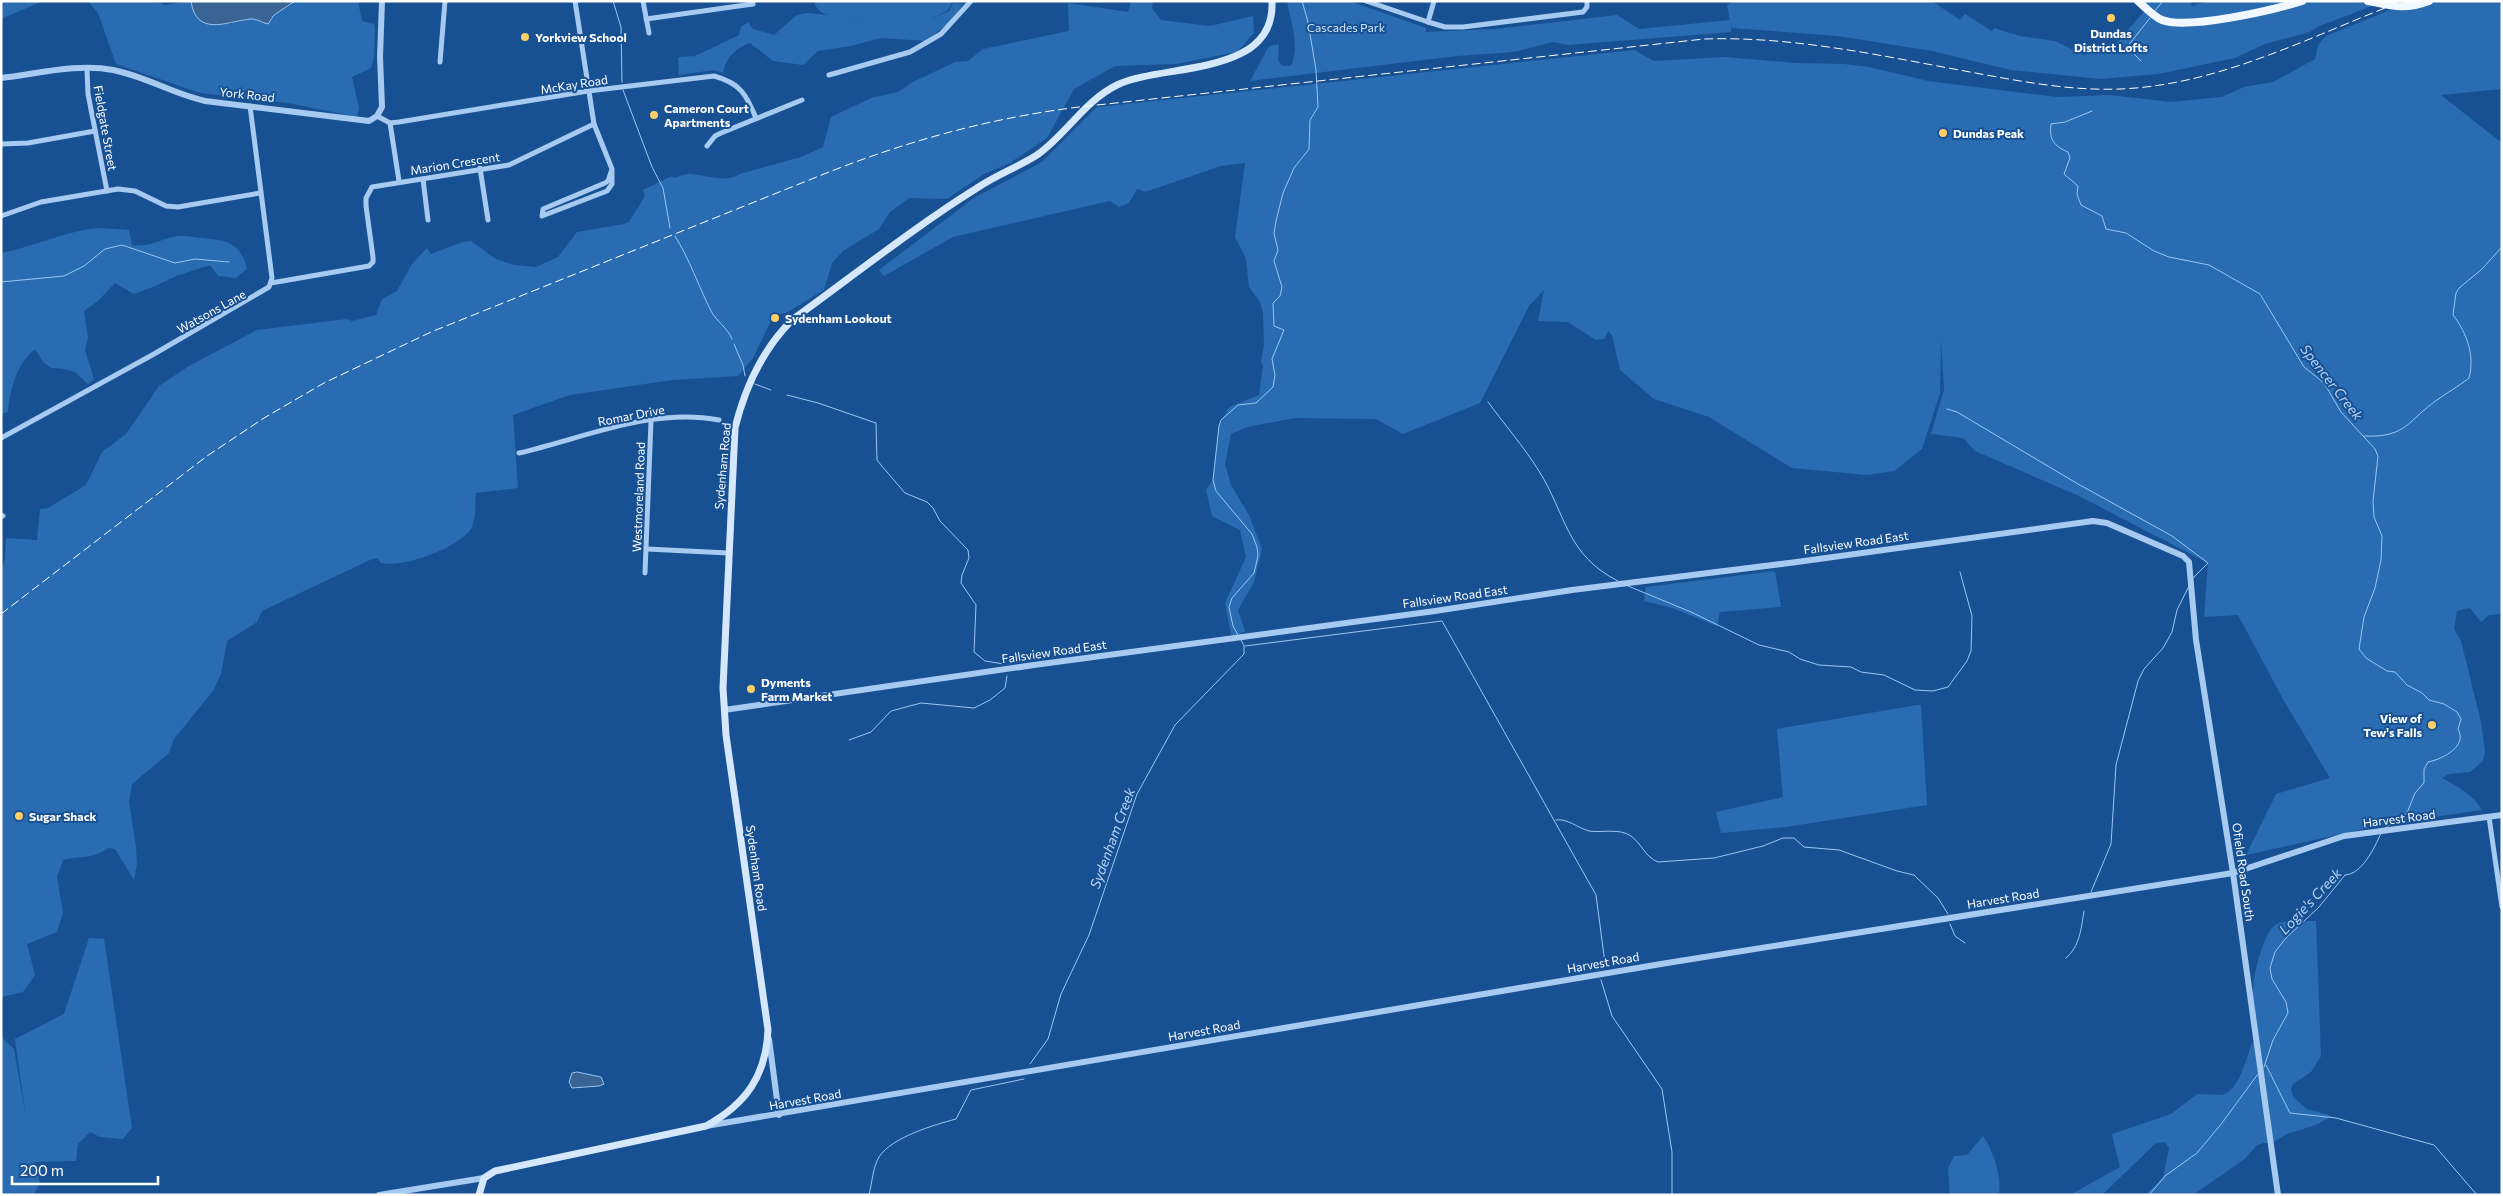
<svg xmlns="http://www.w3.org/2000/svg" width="2503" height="1196" font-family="Commissioner,sans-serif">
<rect width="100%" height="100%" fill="#185193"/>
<g fill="#2a6cb1">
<path d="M1 1H43L1 19Z"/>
<path d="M88 1H156L165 5 191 1 192 8 204 24H230L252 18 268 24 274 15 295 1H358L362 21 374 24 375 29 374 58 371 68 352 77 359 107 357 117 288 103 200 93 116 64 98 13Z"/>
<path d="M814 1H953L948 10 929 20 949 11 953 3 963 4 951 21 926 41 880 38 851 46 818 51 803 65 773 61 750 43C736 48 725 58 723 73L714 70 679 75 678 57 695 56 739 35 741 27 748 22 753 29 774 35 797 15 807 13 861 18C846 15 818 21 814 1Z"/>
<path d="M1131 1H1153L1152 8 1161 20 1210 26 1253 16 1254 33 1237 52 1176 64 1115 66 1074 89 1047 138 1010 163 984 174 947 199 909 198 890 212 879 229 843 251 832 263 824 290 786 313 774 315 753 358 738 376 672 380 570 395 513 415 518 488 476 493C475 503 476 520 471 529 458 548 404 568 381 563L378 558 372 559 262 611 257 622 227 641 221 674 213 691 174 739 169 753 132 784 129 802 136 847 137 864 134 880 115 849 109 848C89 860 83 855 63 860L57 877 63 913 57 932 27 944 35 975 23 992 1 997V570L5 559 6 538 37 540 40 509 48 508 86 485 102 452 126 434 159 386 189 366 257 330 347 319 352 321 376 315 382 299 397 291 412 264 427 248 431 254 463 242 471 241 496 259 514 265 536 267 558 257 577 232 624 224 629 222 645 196 643 190 672 176 673 178C678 177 684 174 689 174 705 174 725 184 740 174L801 157 823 147 831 117 871 98 898 92 913 82 955 62 968 61 983 49 1069 31 1068 3 1128 12Z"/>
<path d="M1287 1H1349L1426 28V32L1495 29 1617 15 1639 29 1730 20 1727 6 1732 1H1932L1960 20 1965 14 1992 31 1994 28 2020 36 2055 41 2084 55 2093 52 2110 50 2149 6 2144 1H2190L2192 6 2208 1H2385L2317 27 2310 32 2265 44 2235 58 2158 74 2101 79 2011 70 1932 51 1838 36 1732 28 1731 24V32L1568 45 1553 42 1514 52 1457 56 1250 81 1269 46 1279 44 1278 61 1283 66H1291C1300 46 1291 22 1287 1Z"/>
<path d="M2412 1H2502V89L2441 95 2502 143V614L2489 615 2481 622 2470 608 2457 611 2454 629 2461 641 2481 722 2485 752 2483 761 2470 772 2449 774 2442 778C2457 786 2474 795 2482 810L2386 824 2246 855 2276 794 2330 778 2284 701 2238 615 2204 617 2208 563 2079 496 1975 451 1963 438 1931 434 1944 390 1941 340 1940 393 1922 449 1894 471 1867 475 1792 468 1709 417 1654 399 1620 370 1612 335 1608 331 1604 339 1596 340 1568 322 1538 321 1544 290 1529 306 1480 403 1403 434 1376 419 1295 418 1247 427 1231 434 1225 464 1231 485 1249 515 1262 549 1254 582 1238 610 1245 631 1232 638 1225 603 1246 557 1240 530 1212 516 1206 490 1213 480 1219 426 1229 407 1259 395 1263 365 1261 362 1264 344 1263 313 1260 302 1249 287 1246 259 1235 237 1245 163 1221 166 1145 192 1137 189 1129 203 1119 207 1110 201 953 237 884 276 879 270 974 198 1042 162 1097 107 1634 50 1654 61 1725 57 1796 63 1844 64 1869 67 1928 81 2057 97 2110 95 2171 102 2222 97 2244 87 2273 82 2315 59 2318 45 2326 36Z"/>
<path d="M101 228 129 230 132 245C155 247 158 239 178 236 185 235 194 238 201 238 225 240 241 242 247 269L236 278 218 276 210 265 176 276 153 287 134 294 115 283 98 301 84 311 88 338 85 350 94 379 88 384 76 373 66 369 52 368 44 363 35 349C16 365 10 389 8 412L1 414V253C34 247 70 229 101 228Z"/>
<path d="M1775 571 1781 607 1720 612 1717 626 1672 608 1644 601 1646 587Z"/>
<path d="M1917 705H1921L1927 805 1786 827 1721 833 1716 812 1783 797 1777 729Z"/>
<path d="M2308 921H2316L2321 1056 2311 1072 2293 1084 2291 1089 2293 1097 2307 1109 2332 1116 2318 1124 2287 1134 2272 1143H2263L2256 1146 2246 1158 2193 1195H2145L2163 1178 2169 1148 2165 1142 2156 1143 2102 1195H2070L2120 1167 2112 1134 2171 1114 2197 1094C2205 1094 2214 1095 2221 1095 2238 1093 2247 1058 2251 1045L2254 1041C2253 1005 2249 981 2263 946 2266 936 2271 925 2282 922 2290 920 2299 923 2308 921Z"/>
<path d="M89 938 104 939 132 1128 123 1139 100 1137 90 1132 78 1144 76 1161 34 1162 40 1182 34 1195H1V1037L14 1049 26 1117 15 1039 64 1014Z"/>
<path d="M1983 1136C1993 1150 2002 1177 1999 1195H1950L1948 1168 1954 1156 1967 1155Z"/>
</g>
<g fill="#3a6493" stroke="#9ac6f3">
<path d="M191 1H295L274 15 268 24C263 23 255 18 250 19 226 22 196 37 191 1Z"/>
<path d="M577 1072 601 1077 604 1084 599 1086 572 1088 569 1082 572 1073Z"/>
</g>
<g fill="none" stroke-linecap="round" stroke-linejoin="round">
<g stroke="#9ac6f3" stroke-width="1">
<path d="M613 1 621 27 622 82"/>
<path d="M2154 12 2163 1"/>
<path d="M2141 61 2127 47 2150 18"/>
<path d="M623 90 652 167 663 188 670 228"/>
<path d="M2092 111 2065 122 2051 124C2049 140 2054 146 2068 152L2070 158 2064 174 2078 186 2077 194 2081 205 2102 216 2106 229 2126 233 2154 251 2169 257 2209 265 2260 294 2304 367 2324 383 2341 412 2375 449 2378 456 2373 501 2374 517 2382 536 2381 560 2375 588 2364 617 2359 649 2366 658 2387 671 2395 672 2407 685 2422 693 2429 700 2444 704 2457 712 2461 719 2458 729C2468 746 2443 759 2428 762L2424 769V783L2415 793 2407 813 2385 828"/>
<path d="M675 236C690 260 698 285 711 311 716 321 728 328 732 339"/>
<path d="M1 282 64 276 84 266 105 249 122 245 175 263 195 259 229 262"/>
<path d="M734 344 743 365 745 376"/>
<path d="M755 384 771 390"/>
<path d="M787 395 818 403 876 423 877 460 881 465 905 493 927 502 933 508 940 521 968 550 969 558 962 575 961 583 976 605 974 652 985 661 1004 664"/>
<path d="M1488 402C1505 425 1524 447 1539 471 1566 514 1566 555 1618 581"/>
<path d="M1947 409 1957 412 2078 484 2172 536 2208 563 2193 578"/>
<path d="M2364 436C2407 438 2408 420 2437 400 2448 392 2459 386 2469 378 2475 356 2467 333 2453 315L2456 293 2459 288 2481 270 2502 247"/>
<path d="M1628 586 1691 612 1759 645 1789 652 1800 659 1819 665 1851 667 1861 672 1884 675 1915 690 1933 691 1948 687 1967 661 1971 651 1972 616 1960 572"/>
<path d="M1238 635 1233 626 1229 607 1232 598 1254 573 1258 556 1257 547 1252 534 1216 491 1213 480 1219 426 1221 420 1238 405 1256 403 1273 387 1275 375 1272 359 1284 330 1274 326 1273 303 1280 296 1282 287 1274 261 1278 250 1274 233 1276 221 1283 193 1294 168 1309 149 1310 120 1318 107 1316 70 1308 22 1302 1"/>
<path d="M1245 646 1442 621 1596 895 1605 963"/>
<path d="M849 740 871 732 891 711 921 703 974 708 990 700 1005 688 1007 676"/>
<path d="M1556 820C1567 818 1578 828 1589 831 1601 833 1620 828 1631 836 1642 844 1645 857 1658 862L1714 858 1763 846 1783 838H1794L1804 847 1839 850 1897 871 1914 875 1938 898 1948 914"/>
<path d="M2091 892 2111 844 2116 765 2138 681 2144 669 2163 648 2172 632 2177 610 2189 586"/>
<path d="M1950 924 1955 936 1965 943"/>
<path d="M2066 958C2080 946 2081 929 2084 911"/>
<path d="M1601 980 1612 1016 1662 1089 1672 1152V1195"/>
<path d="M1030 1064 1048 1039 1061 994 1089 935 1137 794 1175 725 1244 654V646L1241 640"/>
<path d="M2266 1065 2290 1113 2336 1118 2434 1145 2477 1195"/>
<path d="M2264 1067 2273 1040 2288 1013 2286 1002 2272 979 2270 968 2275 952 2286 938 2319 907 2345 875C2362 874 2374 849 2381 833"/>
<path d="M869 1195C872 1183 873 1167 879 1157 892 1137 934 1125 956 1119L971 1090 1024 1079"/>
<path d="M2149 1195 2165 1176 2197 1153 2222 1123 2258 1074"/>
</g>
<g stroke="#a7caf0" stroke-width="5">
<path d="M575 1 594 124 612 169V184L607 191 542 216 543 209 605 183 608 181 612 169"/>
<path d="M643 1 649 33"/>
<path d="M1366 1 1428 22 1445 27H1463L1583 12 1587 7V1"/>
<path d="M646 19 753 4"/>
<path d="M1428 22 1434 1"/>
<path d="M440 62 445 1"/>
<path d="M87 69 88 94 107 191"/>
<path d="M829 75 910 52 941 34 971 1"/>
<path d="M377 116 390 123 399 122 588 91 714 76C740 83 746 94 756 118"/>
<path d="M390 123 399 181"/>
<path d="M1 144 28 143 95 131"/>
<path d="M707 146 715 136 721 133 802 100"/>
<path d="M480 168 488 220"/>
<path d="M423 179 428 220"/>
<path d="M1 216 41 202 118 189 135 191 166 206 178 207 260 193"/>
<path d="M271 283 369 266 373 262V257L366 206V198L372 187 509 165 594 124"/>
<path d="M1 438 154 354 269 287 272 278 250 106"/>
<path d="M519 453C584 438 652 407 719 420"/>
<path d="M1 515 3 516"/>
<path d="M647 549 728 553"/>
<path d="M645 573 651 421"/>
<path d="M2489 817 2502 907"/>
</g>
<g stroke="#a7caf0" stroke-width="6">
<path d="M1 78C37 74 77 63 113 70 145 76 173 94 205 101L369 121 377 116 382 107 380 57 382 1"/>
<path d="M724 710 1034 665 1435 611 1572 590 1797 562 2093 521 2107 523 2183 556 2189 562 2196 640 2233 873 2278 1195"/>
<path d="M769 1039 779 1115"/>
<path d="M706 1126 1667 963 2233 873 2344 836 2502 815"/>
<path d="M379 1195 484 1178"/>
</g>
<path stroke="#d5e7fb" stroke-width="7" d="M479 1195 484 1178 495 1171 706 1126C746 1104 766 1076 768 1030L726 735 723 688 735 428C745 388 762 350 792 320 853 276 913 228 977 188 996 175 1018 167 1037 155 1066 135 1084 101 1117 85 1162 63 1276 78 1272 1"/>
<g stroke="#f1f7ff" stroke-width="8">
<path d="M2138 1C2146 8 2153 16 2162 20 2187 30 2274 10 2302 1"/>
<path d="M2368 1C2393 6 2405 10 2429 1"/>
</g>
<path stroke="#fff" stroke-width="1" stroke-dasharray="9 4" stroke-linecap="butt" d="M1 614 207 456 264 418 324 383 431 332 824 174C907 141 990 118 1079 107L1704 39C1794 36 1882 56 1970 72 2019 81 2069 91 2120 89 2220 85 2311 36 2403 1"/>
</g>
<g fill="#ffce67" stroke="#185193" stroke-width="2">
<circle cx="2111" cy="18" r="5"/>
<circle cx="525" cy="37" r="5"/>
<circle cx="654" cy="115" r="5"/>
<circle cx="1943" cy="133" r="5"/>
<circle cx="775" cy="318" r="5"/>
<circle cx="751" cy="689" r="5"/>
<circle cx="2432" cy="725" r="5"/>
<circle cx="19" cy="816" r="5"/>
</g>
<g text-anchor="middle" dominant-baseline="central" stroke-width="4" stroke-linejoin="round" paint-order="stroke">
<g font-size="12" fill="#cee4fb" stroke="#185193">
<text x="1346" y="27">Cascades Park</text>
</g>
<g font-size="12" font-weight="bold" fill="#fff" stroke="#185193" text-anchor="start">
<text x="2111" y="33" text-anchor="middle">Dundas<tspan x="2111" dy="14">District Lofts</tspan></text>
<text x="535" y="37">Yorkview School</text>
<text x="664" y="108">Cameron Court<tspan x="664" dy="14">Apartments</tspan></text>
<text x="1953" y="133">Dundas Peak</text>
<text x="785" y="318">Sydenham Lookout</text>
<text x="761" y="682">Dyments<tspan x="761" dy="14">Farm Market</tspan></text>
<text x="2422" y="718" text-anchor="end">View of<tspan x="2422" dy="14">Tew's Falls</tspan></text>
<text x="29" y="816">Sugar Shack</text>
</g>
<g font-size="12" fill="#fff" stroke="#185193">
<text transform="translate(574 84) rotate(-9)">McKay Road</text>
<text transform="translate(247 94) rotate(6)">York Road</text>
<text transform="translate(106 128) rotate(80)">Fieldgate Street</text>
<text transform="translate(455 163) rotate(-9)">Marion Crescent</text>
<text transform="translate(211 311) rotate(-29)">Watsons Lane</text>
<text transform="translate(631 415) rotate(-11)">Romar Drive</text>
<text transform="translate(722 466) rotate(-85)">Sydenham Road</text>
<text transform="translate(638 497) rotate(-88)">Westmoreland Road</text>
<text transform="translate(1856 542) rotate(-8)">Fallsview Road East</text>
<text transform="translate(1455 596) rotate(-8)">Fallsview Road East</text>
<text transform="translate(1054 651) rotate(-8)">Fallsview Road East</text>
<text transform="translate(2399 818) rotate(-7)">Harvest Road</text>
<text transform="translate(757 868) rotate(82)">Sydenham Road</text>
<text transform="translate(2244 872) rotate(82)">Ofield Road South</text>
<text transform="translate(2003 898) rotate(-9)">Harvest Road</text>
<text transform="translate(1603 962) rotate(-10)">Harvest Road</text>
<text transform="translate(1204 1030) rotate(-10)">Harvest Road</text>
<text transform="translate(805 1099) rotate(-10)">Harvest Road</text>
</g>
<g font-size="14" font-style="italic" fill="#b4d4f7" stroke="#185193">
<text transform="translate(2332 382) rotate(52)">Spencer Creek</text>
<text transform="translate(1112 838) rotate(-70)">Sydenham Creek</text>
<text transform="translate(2310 901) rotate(-47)">Logie's Creek</text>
</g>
</g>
<rect width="2503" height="1196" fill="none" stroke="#ffffff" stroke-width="5"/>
<path d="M12 1176v8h146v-8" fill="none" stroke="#ffffff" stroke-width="2.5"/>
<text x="20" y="1176" font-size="15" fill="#ffffff" stroke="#185193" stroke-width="4" paint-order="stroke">200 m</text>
</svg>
